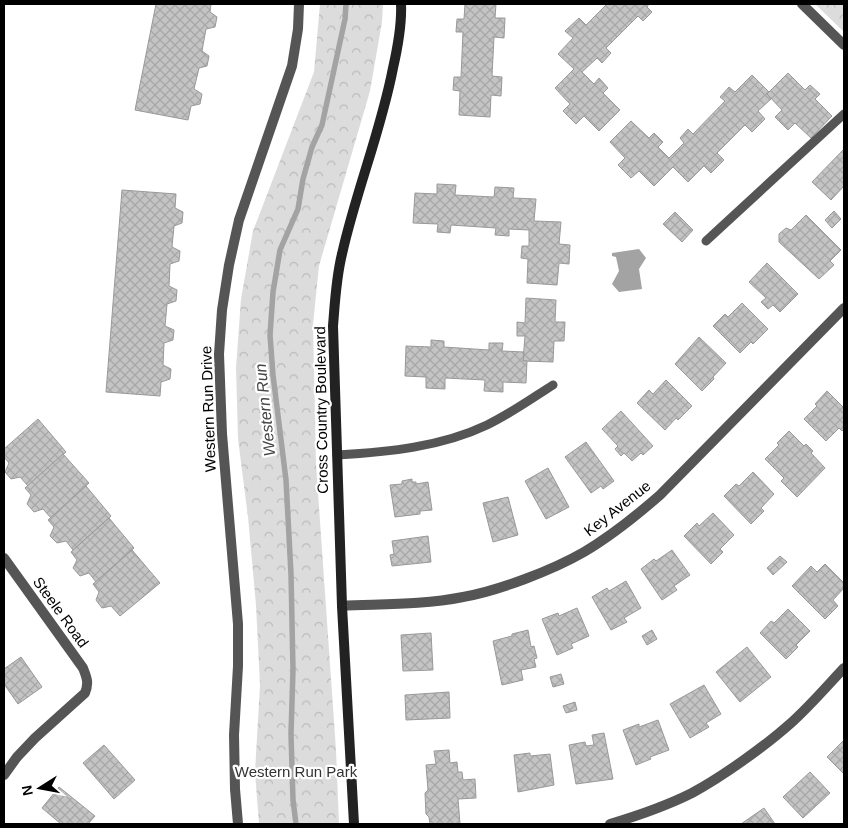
<svg xmlns="http://www.w3.org/2000/svg" width="848" height="828" font-family="Arial,sans-serif">
<defs>
<pattern id="park-crowns" width="20" height="18" patternUnits="userSpaceOnUse" patternTransform="scale(1.25)"><rect width="20" height="18" fill="#dcdcdc"/><path d="M2 6a3 3 0 1 1 6 0M12 15a3 3 0 1 1 6 0" fill="none" stroke="#bbb"/></pattern>
<pattern id="building-cross-hatch" width="8" height="8" patternUnits="userSpaceOnUse" patternTransform="scale(1.25)"><rect width="8" height="8" fill="#c4c4c4"/><path d="M0 0l8 8M0 8l8-8" fill="none" stroke="#a7a7a7"/></pattern>
</defs>
<rect width="100%" height="100%" fill="#fff"/>
<g fill="url(#park-crowns)">
<path d="M320 4H383L382 22 370 91 319 266 313 324 316 464 336 750 339 824H259L255 772 260 685 256 605 248 517 238 439 236 368 241 299 253 231 314 72Z"/>
<path d="M815 4H844V32Z"/>
</g>
<path fill="#a3a3a3" d="M639 249 646 258 639 269 642 289 619 292 612 284 619 271 616 257 612 256V253Z"/>
<g fill="none" stroke-linecap="round" stroke-linejoin="round">
<path stroke="#a3a3a3" stroke-width="5.5" d="M296 824 293 800 291 734 293 670 291 574 286 480 273 375 270 335 273 292 280 250 298 209 303 179 312 147 322 125 345 19 346 4"/>
</g>
<g fill="url(#building-cross-hatch)" stroke="#999">
<path d="M156 4H211L210 12 217 17 215 27 206 29 202 51 209 56 207 66 199 68 194 89 202 94 200 104 191 106 188 120 135 110Z"/>
<path d="M465 4H496L495 18H505L504 38 494 37 492 76 502 77 501 96 491 95 490 117 459 115 460 91 453 90 454 77H461L463 32H456L457 19H464Z"/>
<path d="M607 4H649L647 7 652 12 643 21 638 16 606 48 611 53 602 63 597 58 582 72 594 84 599 78 608 88 603 93 620 110 599 131 584 116 576 124 563 111 570 104 555 88 574 69 558 54 573 38 565 31 579 18 586 25Z"/>
<path d="M788 73 805 90 810 85 820 94 815 99 832 116 811 138 795 123 788 130 775 117 782 110 767 94Z"/>
<path d="M752 75 769 92 767 94 771 99 758 111 765 119 752 132 745 125 717 153 724 160 711 173 704 166 688 182 673 167 654 186 639 171 631 178 618 165 625 158 610 142 631 121 649 138 654 133 663 142 658 147 669 158 684 143 680 138 688 129 693 134 725 101 720 97 729 87 735 92Z"/>
<path d="M844 149V186L831 200 812 182Z"/>
<path d="M437 184 456 185 455 195 494 197 495 187 514 188 513 198 536 199 534 221 561 222 559 244 570 245 569 264 559 263 557 285 527 283 528 259 521 258 522 246H529V230L509 229V236L495 235 496 228 451 225 450 233 437 232 438 224 413 223 415 193 437 194Z"/>
<path d="M122 190 176 194 175 208 183 212 182 223 174 226 172 247 180 251 179 261 170 264 169 286 177 290 176 301 167 304 165 326 174 330 173 340 164 343 163 365 171 369 170 379 161 382 160 396 106 392Z"/>
<path d="M834 211 841 219 832 228 825 220Z"/>
<path d="M675 212 693 230 682 242 663 224Z"/>
<path d="M806 215 841 250 830 261 834 265 819 279 779 242V234L786 228 791 230Z"/>
<path d="M767 263 798 294 780 312 773 305 768 309 761 302 766 298 749 282Z"/>
<path d="M526 298 556 300 555 322H565L564 341H554L553 362 523 361 525 336H517V322L525 323Z"/>
<path d="M742 303 768 329 753 344 751 342 740 353 713 326 725 314 728 317Z"/>
<path d="M699 337 726 363 713 377 714 379 702 391 675 364Z"/>
<path d="M431 340 444 341V347L489 350V343H503L502 351 524 352 523 361H527L526 383 503 382V392L484 391 485 380 445 378V389L426 388V377L405 376 406 346 431 347Z"/>
<path d="M666 380 692 406 678 420 676 418 665 430 637 403 649 390 653 394Z"/>
<path d="M827 391 844 408V429L842 431 839 428 826 441 804 419 817 406 815 404Z"/>
<path d="M621 411 653 446 643 455 641 453 632 461 624 453 621 456 615 449 618 446 602 429Z"/>
<path d="M38 419 66 452 28 486 20 477 11 479 5 472 9 463 4 457V449Z"/>
<path d="M789 431 804 446 806 444 813 451 811 453 825 468 797 497 781 481 784 478 765 459 779 445 777 443Z"/>
<path d="M586 442 614 481 603 489 601 486 591 493 565 457Z"/>
<path d="M63 454 89 483 51 518 43 509 34 512 27 504 31 495 25 488Z"/>
<path d="M548 468 569 507 546 519 525 481Z"/>
<path d="M753 472 774 494 761 508 764 511 751 524 724 496 736 484 739 486Z"/>
<path d="M412 479V482H416V484L428 482 432 510 420 511V514L395 517 390 485 402 484V481Z"/>
<path d="M86 486 111 516 73 550 66 541 57 543 50 536 54 527 48 520Z"/>
<path d="M508 497 518 535 493 542 483 503Z"/>
<path d="M713 513 734 535 720 549 723 552 711 564 684 536 697 523 699 526Z"/>
<path d="M109 518 134 548 96 582 89 573 80 576 73 568 77 560 71 552Z"/>
<path d="M428 536 431 562 392 566 390 555 394 554 392 541Z"/>
<path d="M132 550 160 583 120 616 111 606 102 608 96 600 99 592 93 584Z"/>
<path d="M672 550 690 575 674 586 677 590 662 600 641 569 654 559 656 561Z"/>
<path d="M780 556 787 562 773 575 767 568Z"/>
<path d="M825 564 844 583V588L833 600 838 606 825 619 792 586 811 566 817 572Z"/>
<path d="M626 581 641 608 624 618 627 622 611 630 592 597 607 588 609 591Z"/>
<path d="M577 608 589 636 571 644 573 648 557 655 542 619 558 613 559 616Z"/>
<path d="M788 609 810 631 796 645 798 647 786 659 760 633 771 621 774 623Z"/>
<path d="M528 630 531 647 534 646 537 658 534 659 536 667 521 670 523 680 502 685 493 641 512 636V634Z"/>
<path d="M652 630 657 639 647 645 642 636Z"/>
<path d="M431 633 433 670 403 671 401 635Z"/>
<path d="M747 647 771 677 740 702 716 672Z"/>
<path d="M21 657 42 687 18 704 4 684V669Z"/>
<path d="M561 674 564 684 553 687 550 677Z"/>
<path d="M704 685 721 714 706 723 709 727 690 738 670 704Z"/>
<path d="M449 692 450 718 406 720 405 695Z"/>
<path d="M575 702 577 710 566 713 563 706Z"/>
<path d="M658 720 669 750 650 757 651 759 636 765 623 730 639 724V727Z"/>
<path d="M604 733 613 779 576 784 569 745 585 742 586 746 594 745 592 735Z"/>
<path d="M844 740V774L827 757Z"/>
<path d="M104 745 135 780 114 799 83 763Z"/>
<path d="M449 750 450 763 457 762 458 772H462L463 780 475 779 476 798 458 799 460 824H430L429 817 426 814 425 793 428 790 426 765 436 764 434 751Z"/>
<path d="M530 753V756L550 754 554 785 518 792 514 755Z"/>
<path d="M810 772 830 793 803 818 783 797Z"/>
<path d="M59 787 95 816 88 824H61L42 808Z"/>
<path d="M764 808 775 824H741Z"/>
</g>
<g fill="none" stroke-linecap="round" stroke-linejoin="round">
<g stroke="#555" stroke-width="9">
<path d="M706 241 844 114"/>
<path d="M337 455C388 452 441 447 487 425 510 414 531 399 553 385"/>
</g>
<g stroke="#555" stroke-width="10">
<path d="M4 558 83 668C87 678 89 683 85 693L35 738 17 757 4 775"/>
<path d="M342 606C382 604 423 605 463 597 498 591 553 570 584 552 611 536 636 516 660 495L844 308"/>
<path d="M238 824 235 789 234 735 238 666V624L222 434 219 354 222 310 229 265 239 220 292 66 298 29 299 4"/>
<path d="M610 824C637 816 666 806 692 793 723 776 764 747 791 723 810 706 827 686 844 668"/>
</g>
<path stroke="#555" stroke-width="10" d="M802 4 844 45"/>
<path stroke="#222" stroke-width="10" d="M354 824 342 606 333 326C335 302 336 278 342 254 356 191 381 131 393 68 398 46 402 25 401 4"/>
</g>
<g text-anchor="middle" dominant-baseline="central" stroke-width="4.5" stroke-linejoin="round" paint-order="stroke">
<g font-size="15" fill="#000" stroke="#fff">
<text transform="translate(208 409) rotate(-92)">Western Run Drive</text>
<text transform="translate(321 410) rotate(-91)">Cross Country Boulevard</text>
<text transform="translate(617 508) rotate(-38)">Key Avenue</text>
<text transform="translate(61 612) rotate(54)">Steele Road</text>
</g>
<g font-size="15" fill="#333" stroke="#fff">
<text x="296" y="771">Western Run Park</text>
</g>
<g font-size="16" font-style="italic" fill="#444" stroke="#fff">
<text transform="translate(265 410) rotate(-96)">Western Run</text>
</g>
</g>
<rect width="848" height="828" fill="none" stroke="#000000" stroke-width="10"/>
<g transform="translate(40 788) rotate(259)" stroke="#ffffff" stroke-width="4" paint-order="stroke">
<path d="M0-4L9 19L0 12L-9 19Z" fill="#000000"/>
<text y="-8" font-size="14" font-weight="bold" text-anchor="middle" fill="#000000">N</text>
</g>
</svg>
